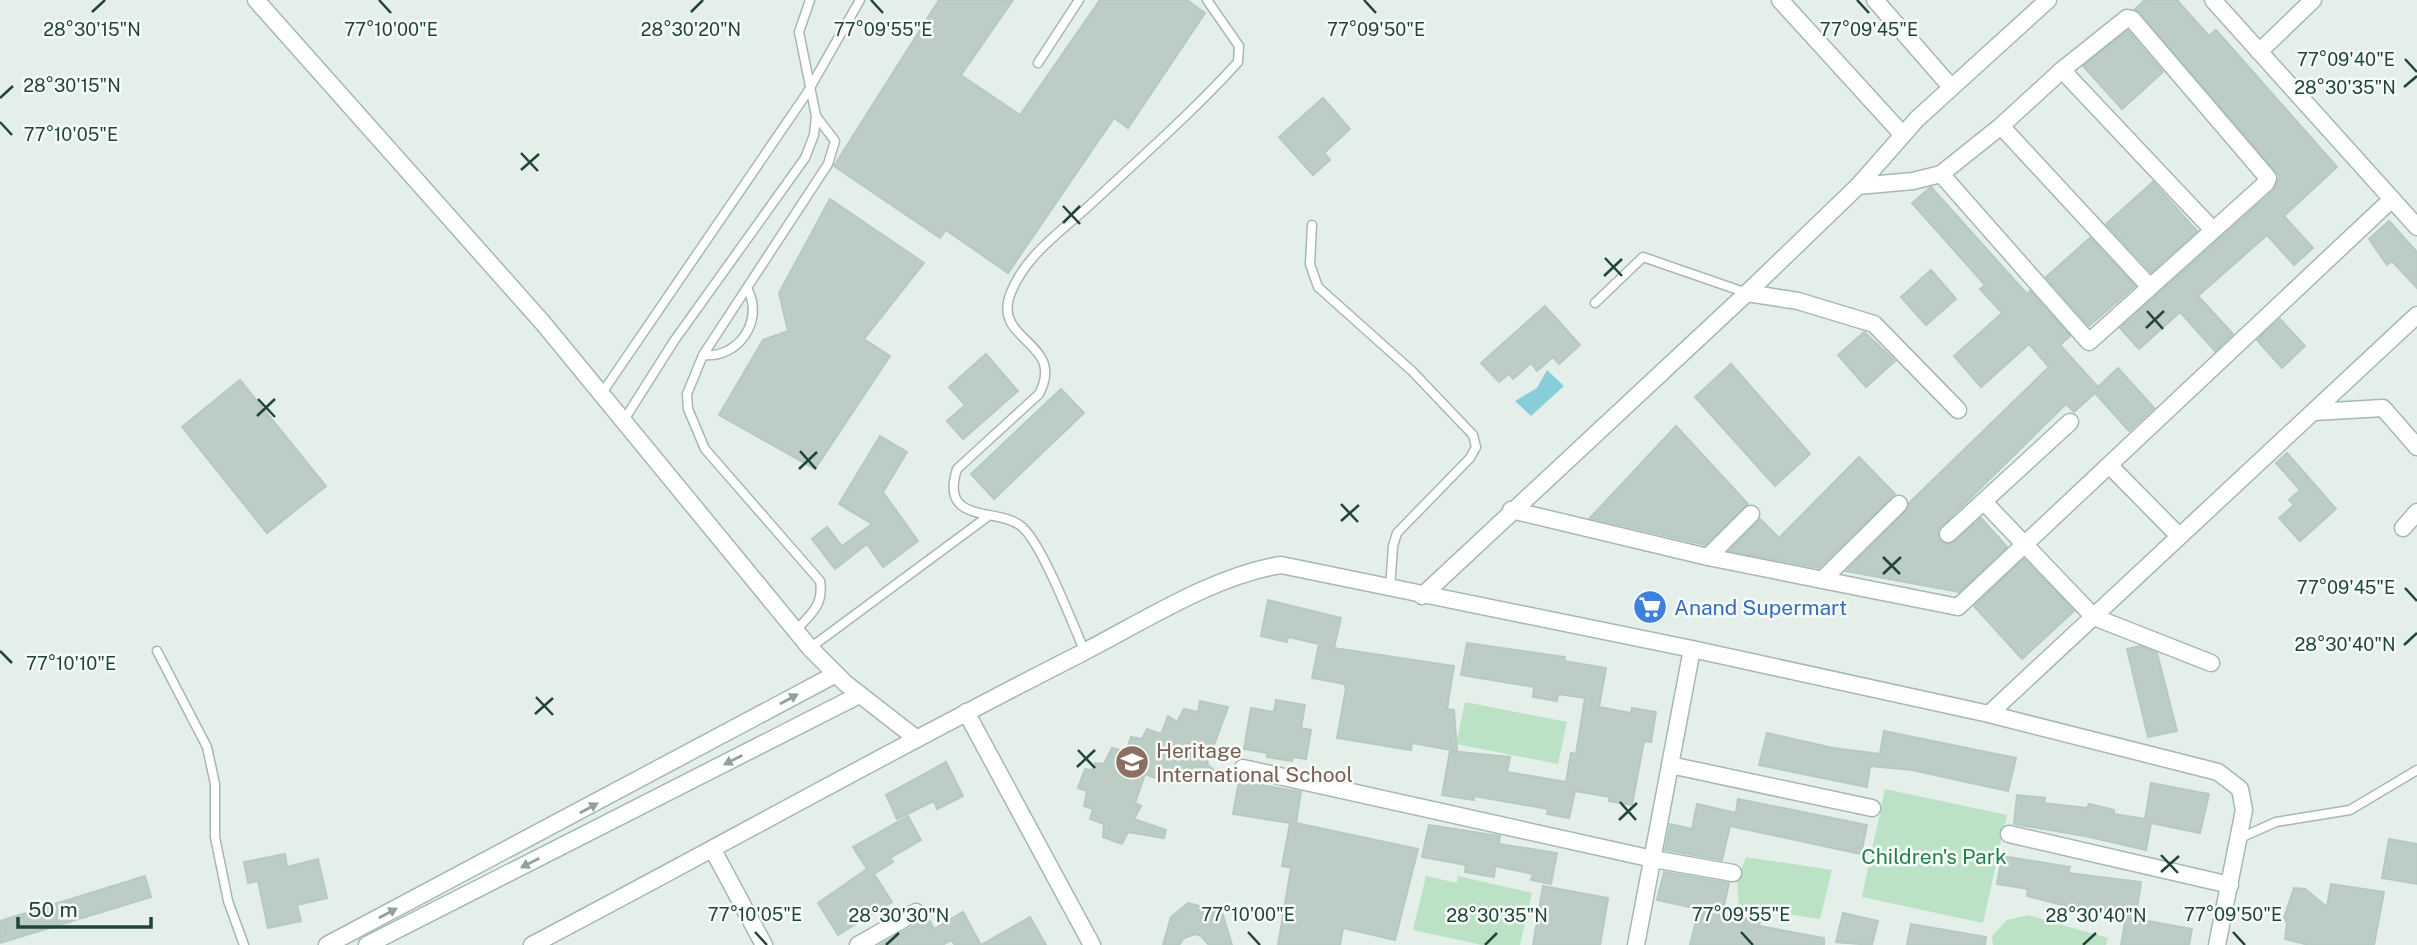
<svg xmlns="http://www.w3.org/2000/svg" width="2417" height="945" font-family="'Public Sans',sans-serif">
<rect width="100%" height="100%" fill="#e4efea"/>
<g fill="#bbe2c5">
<path d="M1465 702 1567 722 1558 764 1456 744Z"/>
<path d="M1885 789 2007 815 1983 923 1862 897Z"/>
<path d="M1746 857 1832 870 1820 919 1739 907 1737 879Z"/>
<path d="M1426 876 1457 883 1458 876 1532 893 1520 945H1482L1413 930Z"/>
<path d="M2028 915 2108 938 2106 945H1993L1992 936 2007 920Z"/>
</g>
<path fill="#87cdda" d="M1547 370 1564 386 1531 416 1515 401 1537 388Z"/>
<g fill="#bccdc6" stroke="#b6cac1" stroke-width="2">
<path d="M939 0H1013L961 75 1020 115 1100 0H1187L1205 13 1128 128 1114 118 1008 273 946 230 940 238 834 166Z"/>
<path d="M2145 0H2177L2209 36 2216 30 2337 167 2284 216 2313 248 2294 265 2267 235 2198 296 2233 334 2215 351 2180 312 2139 349 2120 328 2273 191 2280 176 2135 9Z"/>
<path d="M2128 31 2163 72 2122 109 2083 66Z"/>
<path d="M1323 98 1350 129 1324 153 1330 160 1313 175 1279 137Z"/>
<path d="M2153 182 2197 231 2151 272 2106 224Z"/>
<path d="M1931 187 2027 294 2030 291 2070 336 2060 345 2098 387 2118 368 2154 408 2129 431 2095 393 2074 412 2066 404 1938 530 1941 542 1951 544 1981 518 2007 547 1959 592 1846 571 1906 511 1909 503 2049 367 2029 344 1981 387 1954 356 2002 313 1980 289 1985 285 1912 203Z"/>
<path d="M830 199 924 263 864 339 890 356 815 469 719 415 763 340 788 331 779 293Z"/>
<path d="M2389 221 2417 252V288L2392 261 2387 265 2369 239Z"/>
<path d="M2090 238 2135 286 2089 326 2046 277Z"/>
<path d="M1931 270 1956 299 1926 325 1901 297Z"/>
<path d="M1545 306 1580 345 1559 364 1553 357 1537 371 1531 363 1513 379 1509 374 1499 382 1481 363Z"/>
<path d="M2280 319 2305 346 2282 368 2257 340Z"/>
<path d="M1864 332 1895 361 1866 387 1838 355Z"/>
<path d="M986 354 1018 391 963 439 947 421 965 405 949 387Z"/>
<path d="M1731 364 1810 454 1775 486 1695 397Z"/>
<path d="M240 380 326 486 267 533 182 427Z"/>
<path d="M1061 389 1084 413 994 499 971 474Z"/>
<path d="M1676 426 1748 504 1705 545 1590 518Z"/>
<path d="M880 436 907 452 883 492 918 541 883 567 867 544 835 569 812 539 827 527 842 546 872 524 839 504Z"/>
<path d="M2287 453 2336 509 2300 541 2279 518 2294 505 2289 500 2300 490 2276 463Z"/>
<path d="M1859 457 1895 494 1819 568 1729 551 1760 519 1779 538Z"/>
<path d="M2024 559 2074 611 2022 659 1974 606Z"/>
<path d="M1268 600 1341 618 1334 648 1454 666 1447 709 1454 710 1457 751 1412 743 1411 750 1337 738 1346 688 1344 684 1312 678 1319 644 1288 637 1287 642 1261 636Z"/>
<path d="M1467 643 1565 657 1564 661 1606 668 1599 707 1631 713 1632 708 1656 712 1651 742 1644 741 1632 805 1609 801 1610 797 1575 791 1569 818 1547 814 1548 809 1474 796V800L1442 795 1450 751 1510 757 1507 772 1566 782 1571 753 1576 754 1585 698 1558 694 1557 701 1533 697 1534 687 1461 675Z"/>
<path d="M2140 646 2157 653 2177 731 2148 737 2127 649Z"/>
<path d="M1276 700 1305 705 1301 728 1311 730 1306 759 1293 757 1292 761 1267 757V753L1244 749 1251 708 1274 712Z"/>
<path d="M1200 701 1228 707 1207 764 1226 782 1175 768 1171 784 1145 774 1135 803 1141 806 1134 819 1166 830 1164 838 1128 832 1122 844 1103 837 1104 824 1090 819 1093 809 1084 806 1087 791 1078 788 1085 769 1093 770 1095 763 1104 764 1112 748 1126 752 1131 737 1142 739 1147 729 1161 734 1168 716 1177 722 1184 709 1198 712Z"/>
<path d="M1884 731 2016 758 2008 791 1912 770 1870 766 1867 787 1759 765 1767 733 1833 748 1880 754Z"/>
<path d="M946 762 963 796 937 809 934 801 897 819 886 795Z"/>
<path d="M1239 781 1301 792 1296 823 1418 849 1395 940 1343 928 1340 945H1278L1291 868 1282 866 1290 823 1233 814Z"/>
<path d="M2151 783 2209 794 2200 833 2151 823 2146 850 2085 836 2014 824 2017 795 2045 798 2044 803 2087 808 2089 804 2114 810V814L2145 819Z"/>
<path d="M1738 799 1867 825 1861 854 1730 826 1722 860 1665 850 1670 824 1692 829 1697 804 1736 813Z"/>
<path d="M908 816 921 840 890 858 893 862 874 874 892 902 838 935 818 903 867 869 853 847Z"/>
<path d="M1429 825 1500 836 1499 844 1557 853 1551 884 1531 880 1533 874 1495 866 1494 877 1465 872 1466 865 1422 857Z"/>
<path d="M2389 839 2417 844V884L2382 878Z"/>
<path d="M285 854 287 867 318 859 327 898 297 905 301 921 268 928 258 881 248 883 244 862Z"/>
<path d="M2002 856 2070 867 2068 873 2141 882 2136 916 2073 908 2027 896 2028 889 1997 884Z"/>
<path d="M1664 872 1729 883 1722 914 1760 921 1759 926 1824 938V945H1690L1699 909 1657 900Z"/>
<path d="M145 876 151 897 0 943V921Z"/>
<path d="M2331 884 2384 892 2374 945H2309L2285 939 2287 923 2284 918 2294 888 2305 889 2327 907Z"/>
<path d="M1543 886 1608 898 1600 945H1533Z"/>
<path d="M1188 903 1222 912 1232 945H1209L1201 936 1195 934 1184 938 1179 945H1163L1171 917Z"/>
<path d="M963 912 981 945H955L952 940 942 945H880L928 918 934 929Z"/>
<path d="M1843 913 1878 921 1872 945 1836 942Z"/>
<path d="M1030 917 1046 945H981Z"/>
<path d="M2126 917 2192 929 2189 945H2121Z"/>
<path d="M1911 924 1986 937 1985 945H1907Z"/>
</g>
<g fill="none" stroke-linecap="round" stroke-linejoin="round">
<g stroke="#a6b8b2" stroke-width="11">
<g id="service">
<path d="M1038 63 1079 0"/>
<path d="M1312 225 1310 264 1318 287 1412 371 1473 435 1476 447 1470 458 1397 533 1393 546 1390 589"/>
<path d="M1595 303 1643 257 1747 293"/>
<path d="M703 355C738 359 764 321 748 290"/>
<path d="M602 393 807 93 860 0"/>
<path d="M624 420 674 341 805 158 814 135 816 116 799 32 810 0"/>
<path d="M796 630C811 614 824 605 820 581L705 449 688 409 687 394 703 355 828 164 835 141 816 116"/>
<path d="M810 648 987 517"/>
<path d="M157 651 207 747 215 784V837L228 901 244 945"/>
<path d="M1085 652C1072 623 1042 543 1021 526 997 507 939 525 957 469L1039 394C1066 343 996 342 1009 298 1022 257 1062 231 1092 203 1141 157 1193 112 1238 62L1239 46 1207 0"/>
<path d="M2240 838 2276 822 2350 810 2417 770"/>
</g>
</g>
<g stroke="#a6b8b2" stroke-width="19">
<g id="minor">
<path d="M256 0 543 323 810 648 845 683 917 739"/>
<path d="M1780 0 1903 135"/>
<path d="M1875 0 1951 87"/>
<path d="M2213 0 2417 227"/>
<path d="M2259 52 2313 0"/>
<path d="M2062 70 2213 230"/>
<path d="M2001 126 2150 287"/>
<path d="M1858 186 1913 181 1941 174 2001 126 2062 70 2127 18 2132 19 2268 178 2266 183 2089 342 1941 174"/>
<path d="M1747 293 1798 301 1874 324 1958 410"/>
<path d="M2314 412 2383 408 2417 447"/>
<path d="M2110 466 2179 536"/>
<path d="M1984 502 2094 617 2211 663"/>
<path d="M1511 510 1708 557 1958 607 2392 199"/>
<path d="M2403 528 2417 512"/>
<path d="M1948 534 2070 422"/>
<path d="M1708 557 1751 514"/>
<path d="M1822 580 1899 504"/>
<path d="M1422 596 1747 293 1858 186 1917 119 2048 0"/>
<path d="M966 712 1092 945"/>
<path d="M1989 714 2417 315"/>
<path d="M1670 765 1872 808"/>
<path d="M1243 768 1653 859 1733 873"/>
<path d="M2009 834 2230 885"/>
<path d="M713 850 764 945"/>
<path d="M327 945 836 674"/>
<path d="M367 945 859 695"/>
<path d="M532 945C715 849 894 748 1078 655 1139 624 1214 575 1281 565L1692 649 1989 714 2218 772 2240 789 2244 810 2217 945"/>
<path d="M858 945 916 912"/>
<path d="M1636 945 1692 649"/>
</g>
</g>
<use href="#service" stroke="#fff" stroke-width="8"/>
<use href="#minor" stroke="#fff" stroke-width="16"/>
</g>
<defs><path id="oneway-solid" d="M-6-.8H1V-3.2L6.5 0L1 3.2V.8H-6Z" transform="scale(1.75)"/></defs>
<g fill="#90a29c">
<use href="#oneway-solid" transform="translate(789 699) rotate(-29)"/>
<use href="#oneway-solid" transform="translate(733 760) rotate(153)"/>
<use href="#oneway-solid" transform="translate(589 808) rotate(-29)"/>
<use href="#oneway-solid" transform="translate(530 863) rotate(153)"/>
<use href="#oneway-solid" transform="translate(388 913) rotate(-28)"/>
</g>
<path fill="none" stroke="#21443a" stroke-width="2.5" d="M379 0 391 13M871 0 883 13M1364 0 1376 13M1857 0 1869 13M92 12 105 0M691 12 703 0M2405 59 2417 72M2404 87 2417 76M0 98 13 86M0 122 12 135M521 153 538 171M521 170 539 154M1063 206 1080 224M1063 223 1080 206M1605 258 1622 276M1604 276 1622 259M2147 311 2163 329M2146 328 2164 311M258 399 275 417M257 416 275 399M800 451 816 469M799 469 817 452M1341 504 1358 522M1341 521 1359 505M1883 557 1900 574M1883 574 1901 557M2405 588 2417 601M2404 645 2417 633M0 651 12 663M536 697 553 715M535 714 553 698M1078 750 1095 768M1077 767 1095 750M1620 802 1636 820M1619 820 1637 803M2161 855 2178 873M2161 872 2179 856M755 932 767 945M1248 932 1260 945M1741 932 1753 945M2233 932 2245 945M886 945 899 933M1485 945 1497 933M2083 945 2096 933"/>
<defs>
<g id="supermarket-disc" transform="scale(1.75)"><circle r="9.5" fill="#3f7fe0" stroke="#f6fbf8"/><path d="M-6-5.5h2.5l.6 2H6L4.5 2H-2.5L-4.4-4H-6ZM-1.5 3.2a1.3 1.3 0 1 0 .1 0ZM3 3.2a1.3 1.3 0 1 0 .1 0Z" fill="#fff"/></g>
<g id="school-disc" transform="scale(1.75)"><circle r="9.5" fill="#8d6e63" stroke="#f6fbf8"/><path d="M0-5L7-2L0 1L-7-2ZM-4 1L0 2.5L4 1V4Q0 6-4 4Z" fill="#fff"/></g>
</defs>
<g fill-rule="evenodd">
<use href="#supermarket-disc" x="1650" y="607"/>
<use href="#school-disc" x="1132" y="762"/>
</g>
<g text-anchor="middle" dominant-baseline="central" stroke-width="5" stroke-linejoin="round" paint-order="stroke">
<g font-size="21" fill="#366cbe" stroke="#f6fbf8" text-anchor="start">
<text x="1674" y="607">Anand Supermart</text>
</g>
<g font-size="21" fill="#785e54" stroke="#f6fbf8" text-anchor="start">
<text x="1156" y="750">Heritage<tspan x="1156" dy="24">International School</tspan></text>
</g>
<g font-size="21" fill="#267f48" stroke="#f6fbf8">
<text x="1934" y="856">Children's Park</text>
</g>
</g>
<g font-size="18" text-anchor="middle" fill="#21443a" stroke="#f6fbf8" stroke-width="5" stroke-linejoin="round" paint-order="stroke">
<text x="92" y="36">28°30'15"N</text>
<text x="691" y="36">28°30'20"N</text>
<text x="391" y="36">77°10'00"E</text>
<text x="883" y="36">77°09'55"E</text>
<text x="1376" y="36">77°09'50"E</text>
<text x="1869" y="36">77°09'45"E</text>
<text x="2346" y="66">77°09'40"E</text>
<text x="72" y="92">28°30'15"N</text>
<text x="2345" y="94">28°30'35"N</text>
<text x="71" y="141">77°10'05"E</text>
<text x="2346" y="594">77°09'45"E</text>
<text x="2345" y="651">28°30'40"N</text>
<text x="71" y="670">77°10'10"E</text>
<text x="755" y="921">77°10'05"E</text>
<text x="1248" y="921">77°10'00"E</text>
<text x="1741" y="921">77°09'55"E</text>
<text x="2233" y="921">77°09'50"E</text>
<text x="899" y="922">28°30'30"N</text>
<text x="1497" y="922">28°30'35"N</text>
<text x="2096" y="922">28°30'40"N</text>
</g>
<path d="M18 917v10h133v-10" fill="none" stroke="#21443a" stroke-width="3.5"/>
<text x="28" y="917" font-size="21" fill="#21443a" stroke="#f6fbf8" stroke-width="5" paint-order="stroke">50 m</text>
</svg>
